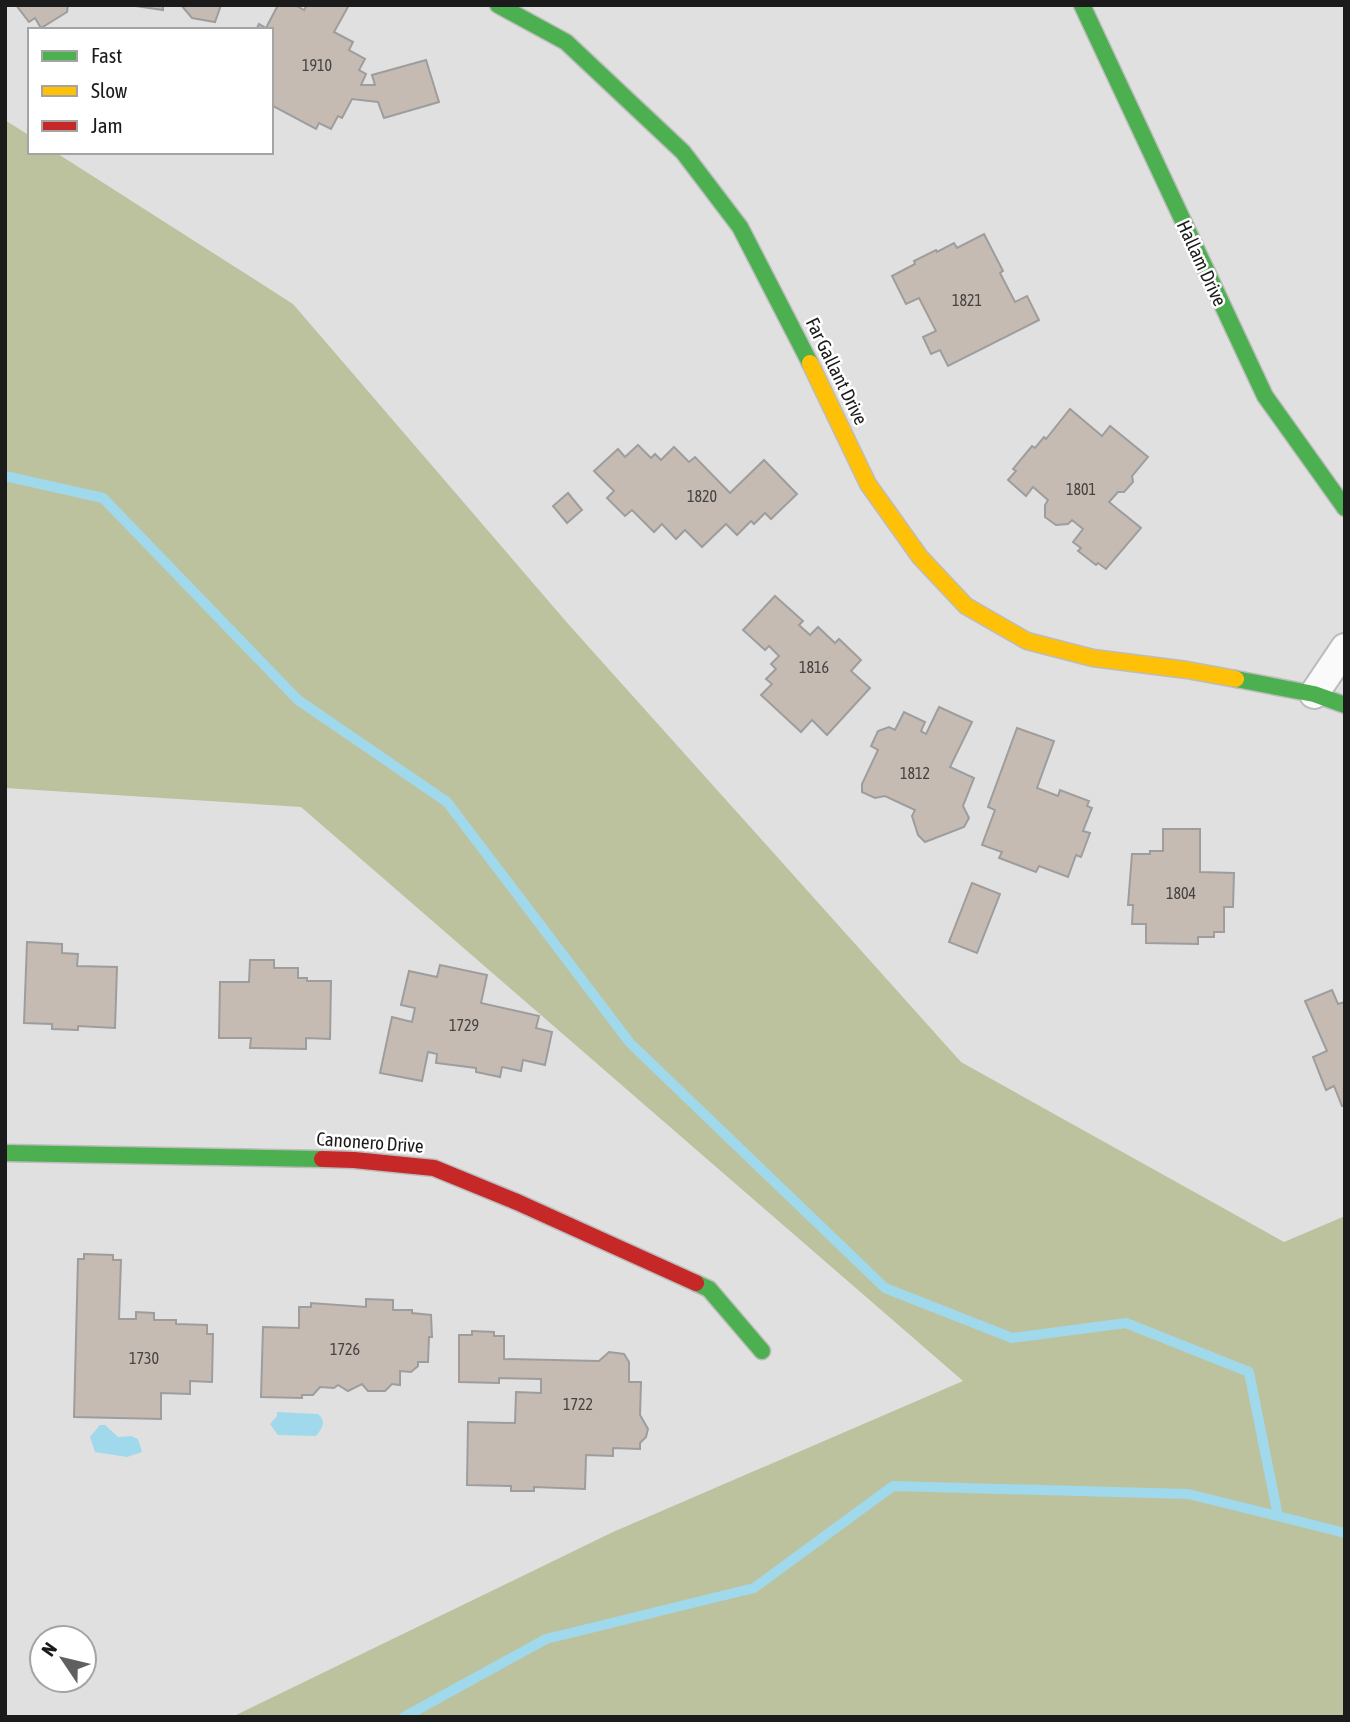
<svg xmlns="http://www.w3.org/2000/svg" width="1350" height="1722" font-family="'Asap Condensed',sans-serif">
<rect width="100%" height="100%" fill="#e0e0e1"/>
<path fill="#bdc29e" d="M5 120 30 136V152H55L293 304 570 626 961 1062 1284 1242 1345 1216V1717H232L613 1532 963 1381 301 807 5 788Z"/>
<g fill="#a0d8ec">
<path d="M277 1412 318 1414C327 1421 322 1429 316 1436L278 1435 270 1424 277 1416Z"/>
<path d="M100 1425H105L118 1437 131 1436 138 1439 142 1452 127 1457 95 1452 90 1437Z"/>
</g>
<g fill="none" stroke-linecap="round" stroke-linejoin="round">
<g stroke="#a0d8ec" stroke-width="10">
<path d="M5 476 103 498 298 700 447 802 630 1043 885 1288 1012 1338 1126 1323 1249 1372 1278 1516 1345 1533"/>
<path d="M404 1717 546 1639 754 1588 893 1486 1188 1494 1278 1516"/>
</g>
</g>
<g fill="#c5bbb2" stroke="#9e9d9e" stroke-width="2">
<path d="M16 5H68L67 12 41 28 35 18 29 22Z"/>
<path d="M129 5H163V10Z"/>
<path d="M181 5H221L215 22 192 18Z"/>
<path d="M278 5H295L304 10 307 5H349L334 32 353 42 349 50 365 59 359 70 366 74 361 85H375L372 75 426 60 439 102 384 118 378 102 352 99 342 118 338 116 331 129 319 123 316 129 271 105V30H256L259 24 266 28Z"/>
<path d="M984 234 1003 271 1000 273 1015 302 1027 296 1039 320 948 366 940 350 931 354 923 337 936 331 919 298 906 304 892 276 915 264 914 261 936 250 937 252 954 243 957 248Z"/>
<path d="M1070 409 1102 436 1110 426 1148 457 1132 476 1133 482 1124 492H1118L1109 502 1141 528 1106 569 1098 563 1096 565 1078 551 1081 548 1073 542 1083 529 1072 520 1068 524 1056 525 1045 517V505L1048 500 1033 487 1026 496 1008 480 1016 471 1013 469 1032 446 1035 448 1044 437 1046 439Z"/>
<path d="M638 445 651 458 655 454 661 460 674 447 689 462 695 457 730 493 764 460 797 494 771 519 765 513 754 524 751 521 737 535 726 524 702 547 685 530 676 539 662 524 654 532 632 510 625 516 607 498 614 491 594 471 618 449 625 457Z"/>
<path d="M568 493 582 510 567 523 553 506Z"/>
<path d="M775 596 803 621 799 625 810 635 818 627 835 643 839 639 861 660 851 671 870 688 827 735 812 720 801 732 761 695 772 684 766 679 776 669 771 664 779 656 769 646 765 650 743 630Z"/>
<path d="M939 707 972 722 950 767 974 778 963 806 969 818 964 827 925 842 918 835 912 816 915 810 885 796 875 798 862 792V784L878 750 871 746 878 731 889 727 895 730 904 712 925 722 921 731 926 734Z"/>
<path d="M1017 728 1054 741 1037 788 1058 796 1060 790 1089 801 1087 806 1092 808 1083 831 1090 833 1081 857 1076 855 1068 877 1039 866 1036 872 999 858 1002 852 982 845 995 810 988 807Z"/>
<path d="M1163 829H1200V872L1234 873 1233 907H1224V932H1214V937H1198V944L1146 943V924H1132L1133 905H1128L1132 854H1150V851H1163Z"/>
<path d="M972 883 1000 894 977 953 949 942Z"/>
<path d="M27 942 62 944V953L78 954 77 966 117 967 115 1028 78 1026V1030L52 1029V1024L24 1023Z"/>
<path d="M250 960H274V968H298V978H307V981H331L330 1039 306 1038V1049L250 1048 251 1038H219L220 982H249Z"/>
<path d="M440 965 487 975 481 1003 539 1016 536 1028 552 1032 545 1065 523 1060 521 1071 502 1067 500 1077 476 1072V1068L436 1063 437 1054 428 1052 422 1081 380 1073 392 1017 412 1022 415 1008 401 1005 409 971 437 977Z"/>
<path d="M1332 990 1338 1004 1345 1002V1105L1342 1106 1334 1086 1326 1090 1313 1057 1327 1051 1305 1001Z"/>
<path d="M84 1254 113 1255V1260H121L119 1319H136V1312L154 1313V1320H176V1324L207 1325V1334H213L212 1382 190 1381V1394L161 1393V1419L74 1417 78 1259H84Z"/>
<path d="M366 1299 393 1300V1310H412V1313L431 1315 432 1337H429L428 1362H418V1366L411 1372 400 1371V1385L392 1384 385 1391H368L362 1384 348 1391 338 1385 334 1388 320 1387 313 1395H302V1398L261 1397 263 1327 299 1328V1307H311V1303L366 1307Z"/>
<path d="M472 1331 494 1332V1336H504V1359L599 1361 609 1352 624 1354 629 1362V1382H641L640 1415 648 1429 646 1437 640 1443V1449L613 1448V1456L586 1455 585 1489 534 1487V1491H511V1486L467 1485 468 1422 515 1423 516 1392 541 1393V1379L499 1378V1383L459 1382V1335H472Z"/>
</g>
<g fill="none" stroke-linecap="round" stroke-linejoin="round">
<g stroke="#bcbcbd" stroke-width="32">
<path id="street" d="M1314 694 1345 648"/>
</g>
<g stroke="#bcbcbd" stroke-width="19">
<g id="fast">
<path d="M498 5 566 42 683 152 740 227 810 363"/>
<path d="M1082 5 1265 396 1345 508"/>
<path d="M1236 679 1314 694 1345 705"/>
<path d="M5 1153 322 1159"/>
<path d="M696 1283 709 1289 762 1351"/>
</g>
</g>
<g stroke="#bcbcbd" stroke-width="19">
<path id="slow" d="M810 363 868 484 920 557 966 606 1027 641 1093 658 1187 670 1236 679"/>
</g>
<g stroke="#bcbcbd" stroke-width="19">
<path id="jam" d="M322 1159 354 1160 434 1168 517 1202 696 1283"/>
</g>
<use href="#street" stroke="#fafafa" stroke-width="28"/>
<use href="#fast" stroke="#4caf50" stroke-width="16"/>
<use href="#slow" stroke="#ffc107" stroke-width="16"/>
<use href="#jam" stroke="#c62828" stroke-width="16"/>
</g>
<g text-anchor="middle" dominant-baseline="central" stroke-width="5" stroke-linejoin="round" paint-order="stroke">
<g font-size="16" fill="#464342">
<text x="317" y="65">1910</text>
<text x="967" y="300">1821</text>
<text x="1081" y="489">1801</text>
<text x="702" y="496">1820</text>
<text x="814" y="667">1816</text>
<text x="915" y="773">1812</text>
<text x="1181" y="893">1804</text>
<text x="464" y="1025">1729</text>
<text x="345" y="1349">1726</text>
<text x="144" y="1358">1730</text>
<text x="578" y="1404">1722</text>
</g>
<g font-size="19" fill="#1b1b1c" stroke="#fff">
<text transform="translate(1202 263) rotate(65)">Hallam Drive</text>
<text transform="translate(837 371) rotate(64)">Far Gallant Drive</text>
<text transform="translate(370 1142) rotate(4)">Canonero Drive</text>
</g>
</g>
<rect width="1350" height="1722" fill="none" stroke="#1b1b1c" stroke-width="14"/>
<rect x="28" y="28" width="245" height="126" fill="#ffffff" stroke="#a4a4a4" stroke-width="2"/>
<rect x="42" y="51" width="35" height="10" fill="#4caf50" stroke="#a4a4a4" stroke-width="2"/>
<text x="91" y="63" font-size="21" fill="#1b1b1c">Fast</text>
<rect x="42" y="86" width="35" height="10" fill="#ffc107" stroke="#a4a4a4" stroke-width="2"/>
<text x="91" y="98" font-size="21" fill="#1b1b1c">Slow</text>
<rect x="42" y="121" width="35" height="10" fill="#c62828" stroke="#a4a4a4" stroke-width="2"/>
<text x="91" y="133" font-size="21" fill="#1b1b1c">Jam</text>
<g transform="translate(63 1659) rotate(305)"><circle r="33" fill="#ffffff" stroke="#a4a4a4" stroke-width="2"/>
<path d="M0-5L12 26L0 18L-12 26Z" fill="#606061"/>
<text y="-10" font-size="19" font-weight="bold" text-anchor="middle" fill="#1b1b1c">N</text>
</g>
</svg>
